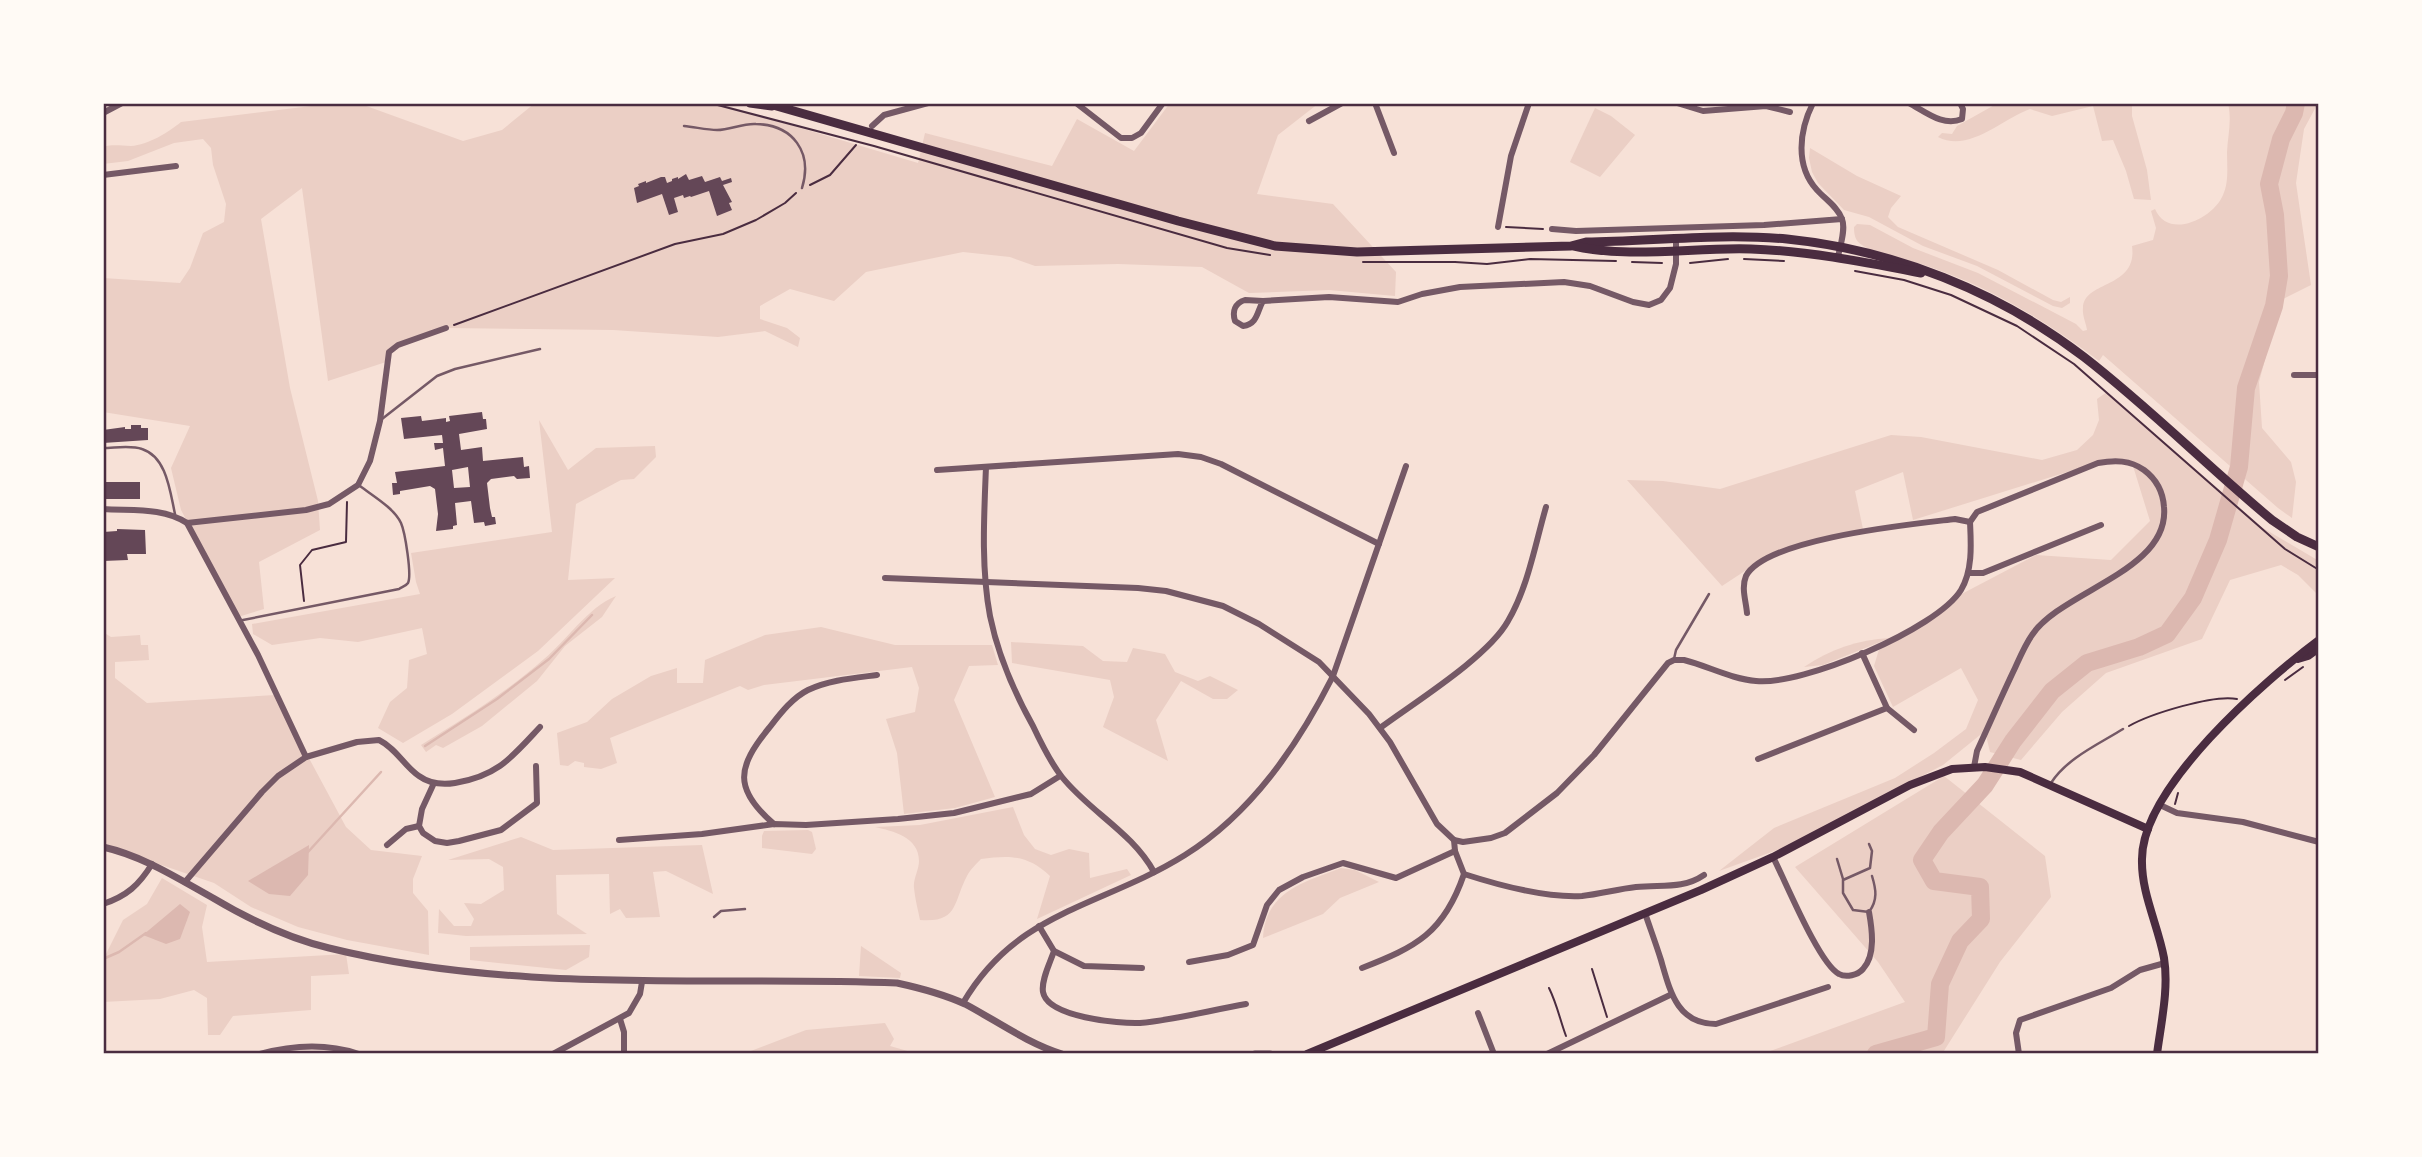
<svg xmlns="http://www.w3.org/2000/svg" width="2422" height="1157" font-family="'Sofia Sans Condensed',sans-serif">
<rect width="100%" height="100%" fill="#f7e1d7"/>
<g fill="#ebcfc5">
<path d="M336 103H358L463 141 502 130 535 103H717L918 163 925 133 1052 166 1077 119 1134 151 1170 103H1319L1278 135 1257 194 1333 204 1396 272 1395 296 1329 290 1249 293 1202 267 1118 264 1035 266 1010 257 963 252 866 272 834 301 790 289 760 306V319L787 328 800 338 798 347 765 331 718 337 613 330 446 328 389 352 386 362 328 381 302 188 261 219 290 388 318 501 320 530 259 562 264 609 238 617 181 510 171 468 190 426 103 412V278L180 283 190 268 203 233 224 222 226 204 213 165 211 148 203 139 174 143 128 161 103 164V147C114 144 120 146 131 146 148 145 169 132 181 122Z"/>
<path d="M1998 103H2132V116L2147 170 2151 200 2134 199 2126 171 2113 140 2102 141 2093 106 2052 116 2030 109C2002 119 1969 153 1938 137L1942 133 1952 134 1957 126Z"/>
<path d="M2228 103H2318L2304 129 2296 183 2311 285 2281 300 2259 382 2262 428 2291 462 2296 482 2292 518 2278 508 2103 355 2099 361C2045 320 1988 286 1924 265 1909 260 1873 254 1862 245 1855 241 1854 234 1854 227L1857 224 1870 225 1913 248 1978 273 2076 324 2083 331 2087 330C2086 323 2082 315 2083 308 2084 280 2138 289 2132 246L2153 240 2156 228 2151 211 2155 209C2168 240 2213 219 2223 195 2229 182 2227 166 2227 152 2228 134 2232 121 2228 103Z"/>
<path d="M1595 108 1611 116 1635 135 1600 177 1570 162Z"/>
<path d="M1810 148 1857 176 1901 196 1891 208 1888 217 1898 227 1998 270 2053 300 2061 302 2070 297V303L2062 308 2053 306 1977 266 1923 246 1869 217 1844 210 1818 183 1812 172 1809 158Z"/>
<path d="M2107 392 2263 528 2319 561V596L2298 575 2281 565 2230 580 2202 639 2106 673 2062 712 2021 760 1990 752 1985 731 1943 765 1783 848 1719 871 1774 828 1895 778 1934 753 1966 729 1978 700 1961 668 1893 707 1874 666 1880 646 1922 623 1954 598 2036 555 2111 560 2150 521 2133 466 2112 458 1913 520 1903 472 1855 491 1863 529 1806 545 1754 565 1722 586 1627 480 1663 481 1720 489 1891 435 1921 437 2042 460 2077 450 2093 435 2099 420 2097 399Z"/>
<path d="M539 420 568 470 596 448 655 446 656 457 634 479 621 480 576 504 568 580 615 578 538 651 452 714 403 743 378 728 390 702 407 688 409 660 427 654 422 628 358 642 320 638 272 645 253 634 252 624 420 594 416 582 411 553 552 532Z"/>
<path d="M616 596 602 617 565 646 537 681 482 726 443 748 436 745 426 752 421 745C463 719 507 692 544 659 568 639 587 608 616 596Z"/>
<path d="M821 627 895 645H992L998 665 969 666 954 700 995 797 955 808 904 814 897 753 886 719 915 712 919 688 912 667 764 685 748 690 740 686 610 738 617 763 601 769 584 767V763L575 761 568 766 560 765 557 733 587 722 612 699 651 676 677 668V683H703L705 660 765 635Z"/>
<path d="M103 632 111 637 140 635 141 645H148L149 660 115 662V678L147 703 275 695 346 827 371 850 422 856 413 879V893L428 911 429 955 347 940 298 927 251 907 214 883 103 845Z"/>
<path d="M1890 638 1823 665 1804 667C1830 649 1858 640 1890 638Z"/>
<path d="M1011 642 1083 646 1103 661 1127 662 1133 648 1165 654 1175 672 1198 681 1210 676 1238 690 1227 699H1213L1181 681 1156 720 1168 761 1103 727 1114 697 1110 680 1012 663Z"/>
<path d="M1944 776 2045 856 2051 897 2000 962 1942 1054H1762L1905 1002 1878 962 1795 867Z"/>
<path d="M1013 807 1024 835 1035 849 1051 855 1069 849 1089 853 1090 878 1127 869 1131 875 1037 919 1050 876C1028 855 1010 855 981 859 976 864 970 870 967 876 953 902 959 923 920 920 918 910 915 899 914 888 913 879 919 870 919 861 919 837 893 831 875 827L920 825Z"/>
<path d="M808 830 812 832 816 849 812 854 762 848V836L764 831Z"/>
<path d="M521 837 553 850 702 845 713 894 666 871 653 872 660 917 626 918 620 909 610 914 609 874 556 875 557 914 587 934 466 936 438 933 439 909 454 926H471L474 919 464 903 481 904 504 890 503 867 489 859 448 860Z"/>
<path d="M1341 868 1355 870 1379 882 1340 898 1323 914 1263 938C1265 892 1304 882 1341 868Z"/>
<path d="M162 878 207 905 202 927 207 962 346 954 349 974 311 976V1010L233 1016 220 1035H208L207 998 194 990 160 999 103 1002V960L123 920 147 904Z"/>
<path d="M590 945 589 957 566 970 470 960V947Z"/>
<path d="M861 946 901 973 900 978 859 976Z"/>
<path d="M885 1023 894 1039 890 1046 918 1054 843 1052 842 1054H743L806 1030Z"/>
</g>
<g fill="#dcb8b0">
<path d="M309 845 308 875 290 896 269 894 248 881Z"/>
<path d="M180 904 190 912 180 939 166 944 143 935Z"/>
</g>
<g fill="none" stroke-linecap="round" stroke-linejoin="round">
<g stroke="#dcb8b0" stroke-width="2.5">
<path d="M425 746 497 699 549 659 592 615"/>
<path d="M308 852 381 772"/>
<path d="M103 959 119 952 146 933"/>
</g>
<path stroke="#dcb8b0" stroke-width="18" d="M1876 1054 1936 1037 1940 984 1960 941 1981 919 1980 887 1934 881 1922 860 1941 832 1985 785 2013 741 2052 691 2087 663 2139 647 2167 634 2193 598 2218 540 2239 467 2246 388 2274 306 2279 276 2275 215 2269 184 2281 139 2294 113 2296 103"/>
</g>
<g fill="#644757" fill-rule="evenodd">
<path d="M686 174 689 180 702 176 705 182 720 177 722 181 731 178 732 182 723 185 732 202 729 203 732 210 717 216 709 191 691 197 690 196 684 198 683 195 674 198 678 212 669 215 662 194 637 203 634 188 639 186 638 184 646 181V183L661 177H665L667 183 672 181V179L678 177V179Z"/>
<path d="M482 412 483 419H486L487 429 459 434 461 450 482 447 483 461 523 457 524 467 529 466 530 478 517 479 514 476 491 479 487 483 490 508 492 517H495L496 524 485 526 484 522 474 523 471 501 455 503 457 525 453 526V529L436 531 438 514 435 489 430 486 400 491V494L393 495 392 483H397L395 472 445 466 443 448 435 450 434 443H443L442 435 404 439 401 418 421 416 422 421 446 418V422L450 421 449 416ZM468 467 470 487 454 488 452 470Z"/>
<path d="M131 425H141V428H148V440L103 443V430L125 427V429H131Z"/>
<rect x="103" y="482" width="37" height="17"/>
<path d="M117 529 145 530 146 554H127L128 560 103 561V532L117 531Z"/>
</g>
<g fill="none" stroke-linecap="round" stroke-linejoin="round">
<g stroke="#4a2c40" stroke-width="2">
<path d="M710 103 874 146 1227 248 1270 255"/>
<path d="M810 185 830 175 856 145"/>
<path d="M1506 227 1543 229"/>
<path d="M1744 259 1784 261"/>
<path d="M1363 262H1455L1487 264 1530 259 1616 261"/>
<path d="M1632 262 1662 263"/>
<path d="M1690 263 1728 259"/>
<path d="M1855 271 1904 280 1951 295 2017 326 2074 364 2285 549 2319 570"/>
<path d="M454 325 675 244 723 234 756 220 785 203 796 193"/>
<path d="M304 601 300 565 312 550 346 542 347 502"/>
<path d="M2285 680 2303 667"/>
<path d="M2129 726C2150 714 2214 694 2237 699"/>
<path d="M2175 804 2178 793"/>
<path d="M1592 969 1607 1017"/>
<path d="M1549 988C1557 1004 1560 1020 1566 1036"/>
</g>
<g stroke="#755966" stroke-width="2.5">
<path d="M684 126C695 127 707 130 717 130 730 130 743 123 756 124 793 125 813 152 802 188"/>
<path d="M382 419 437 376 455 369 540 349"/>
<path d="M103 448C115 448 131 445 142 449 167 457 170 492 175 514"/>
<path d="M243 620 399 589C402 587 406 586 408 583 412 575 405 532 401 523 394 508 373 496 360 486"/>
<path d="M1674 659 1676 650 1709 594"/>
<path d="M2051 783C2067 758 2099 744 2123 729"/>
<path d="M1869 844 1872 851 1870 868 1843 880V893L1853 910 1869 912C1878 900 1876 889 1872 876"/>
<path d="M1837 859 1843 879"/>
<path d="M714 917 721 911 745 909"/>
</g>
<g stroke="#755966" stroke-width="6">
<path d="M1076 103 1121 138H1132L1141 133 1163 103"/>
<path d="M1375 103 1394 153"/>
<path d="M1677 103 1703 111 1766 106 1790 112"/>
<path d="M1813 103C1799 131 1795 166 1817 190 1825 199 1838 207 1842 219 1846 229 1840 246 1838 257"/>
<path d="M1909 103C1926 112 1943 127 1962 119L1963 109 1960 103"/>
<path d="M103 113 122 103"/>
<path d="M1309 121 1342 103"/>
<path d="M872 126 884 115 928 103"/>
<path d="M103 175 176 166"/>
<path d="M1498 227 1511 156 1529 103"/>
<path d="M1552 229 1576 231 1764 225 1842 219"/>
<path d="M1245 300 1263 301C1257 311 1258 324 1243 326L1235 321C1232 311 1235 303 1245 300Z"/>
<path d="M1263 301 1329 297 1398 302 1422 294 1460 287 1564 282 1590 286 1633 302 1649 305 1661 300 1670 288 1676 264V240"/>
<path d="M2294 375H2319"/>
<path d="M986 467C984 516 981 568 990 616 998 655 1014 692 1033 726 1041 743 1050 762 1062 777 1090 812 1132 832 1154 872"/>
<path d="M937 470 1178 454 1201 457 1221 464 1379 544"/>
<path d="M103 509C132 511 163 507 187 523L306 510 329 504 358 485 370 461 380 421 389 352 398 345 446 328"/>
<path d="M1970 522 1977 512 1987 508 2098 463C2115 460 2130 460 2144 470 2156 479 2163 492 2164 507 2170 571 2061 591 2032 635 2025 645 2020 657 2015 668 2002 695 1990 723 1977 751L1974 767"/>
<path d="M187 523 258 655 306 757"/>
<path d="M1968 573H1983L2101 525"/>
<path d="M885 578 1138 588 1166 591 1223 606 1259 624 1319 662 1369 714 1390 742 1437 824 1454 840 1463 842 1491 838 1505 833 1557 793 1594 755 1668 663 1674 660H1684C1708 666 1731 679 1756 681 1802 686 1937 629 1961 590 1973 570 1971 543 1970 522"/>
<path d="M1747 613C1746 601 1741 588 1746 576 1766 538 1914 524 1955 519L1970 522"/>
<path d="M1862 653 1887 708 1914 730"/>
<path d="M1380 728C1415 702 1488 657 1508 621 1528 587 1535 545 1546 507"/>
<path d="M1758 759 1887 708"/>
<path d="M434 783 422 809 419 826 423 833 435 841 447 843 459 841 501 830 537 803 536 766"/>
<path d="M2160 805 2177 813 2243 822 2319 842"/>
<path d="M774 824C733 789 737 767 769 728 780 714 792 698 808 690 829 680 854 678 877 675"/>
<path d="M619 840 702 834 774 824 806 825 898 819 954 813 1031 794 1060 776"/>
<path d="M1454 840 1455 851 1464 874C1498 885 1545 898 1582 896 1600 894 1618 889 1636 887 1660 884 1682 890 1704 875"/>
<path d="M387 845 406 829 419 826"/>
<path d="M1773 857C1785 880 1819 964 1839 974 1846 978 1858 975 1863 969 1876 955 1872 929 1869 912"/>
<path d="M185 882 262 792 278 776 306 757 357 742 379 740C397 749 404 766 419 776 430 784 442 785 455 783 498 776 512 757 540 727"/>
<path d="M103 904C127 896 139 885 152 864"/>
<path d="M1645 913C1650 928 1656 944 1661 960 1670 991 1677 1024 1716 1024L1828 987"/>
<path d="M1039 926 1054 951C1050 963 1041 980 1043 992 1047 1017 1119 1024 1140 1023 1175 1020 1211 1010 1246 1004"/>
<path d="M1054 951 1084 966 1142 968"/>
<path d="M1189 962 1228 955 1253 945 1267 905 1279 890 1303 877 1343 863 1396 878 1455 851"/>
<path d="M1362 968C1416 947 1444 933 1464 874"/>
<path d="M963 1003C1017 910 1102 907 1185 855 1252 813 1298 745 1333 676L1406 466"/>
<path d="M1478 1013 1494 1054"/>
<path d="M620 1019 624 1032V1054"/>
<path d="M260 1054C293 1045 326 1043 359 1054"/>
<path d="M553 1054 629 1013 640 994 642 982"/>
<path d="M1547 1054 1670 995"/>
<path d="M2019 1054 2016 1033 2020 1020 2111 988 2140 970 2165 963"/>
</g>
<g stroke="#755966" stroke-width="7">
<path d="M103 847C143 856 177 878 213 898 250 920 287 938 329 948 515 994 707 976 897 983 920 988 943 994 965 1004 997 1021 1027 1043 1062 1054"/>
<path d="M1255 1054H1270"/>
</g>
<g stroke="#4a2c40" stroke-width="8">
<path d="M2298 659 2308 656 2319 648"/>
<path d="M1307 1054 1701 890 1773 857 1910 785 1952 769 1985 767 2020 772 2148 829"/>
<path d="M2157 1054C2161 1023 2169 989 2164 958 2158 925 2141 893 2142 859 2142 787 2264 681 2319 640"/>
</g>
<g stroke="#4a2c40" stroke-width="9">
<path d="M750 103 772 106"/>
<path d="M766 103 1178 221 1275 246 1357 252 1571 246 1586 242C1653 241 1721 233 1787 239 1894 250 1998 291 2084 357 2150 408 2208 467 2272 520L2297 537 2319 547"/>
<path d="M1574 246C1631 259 1693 247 1751 249 1809 251 1864 262 1921 273"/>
</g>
</g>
<rect width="2422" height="1157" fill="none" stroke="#fffaf5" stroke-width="210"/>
<rect x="105" y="105" width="2212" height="947" fill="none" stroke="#4a2c40" stroke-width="2.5"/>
</svg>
